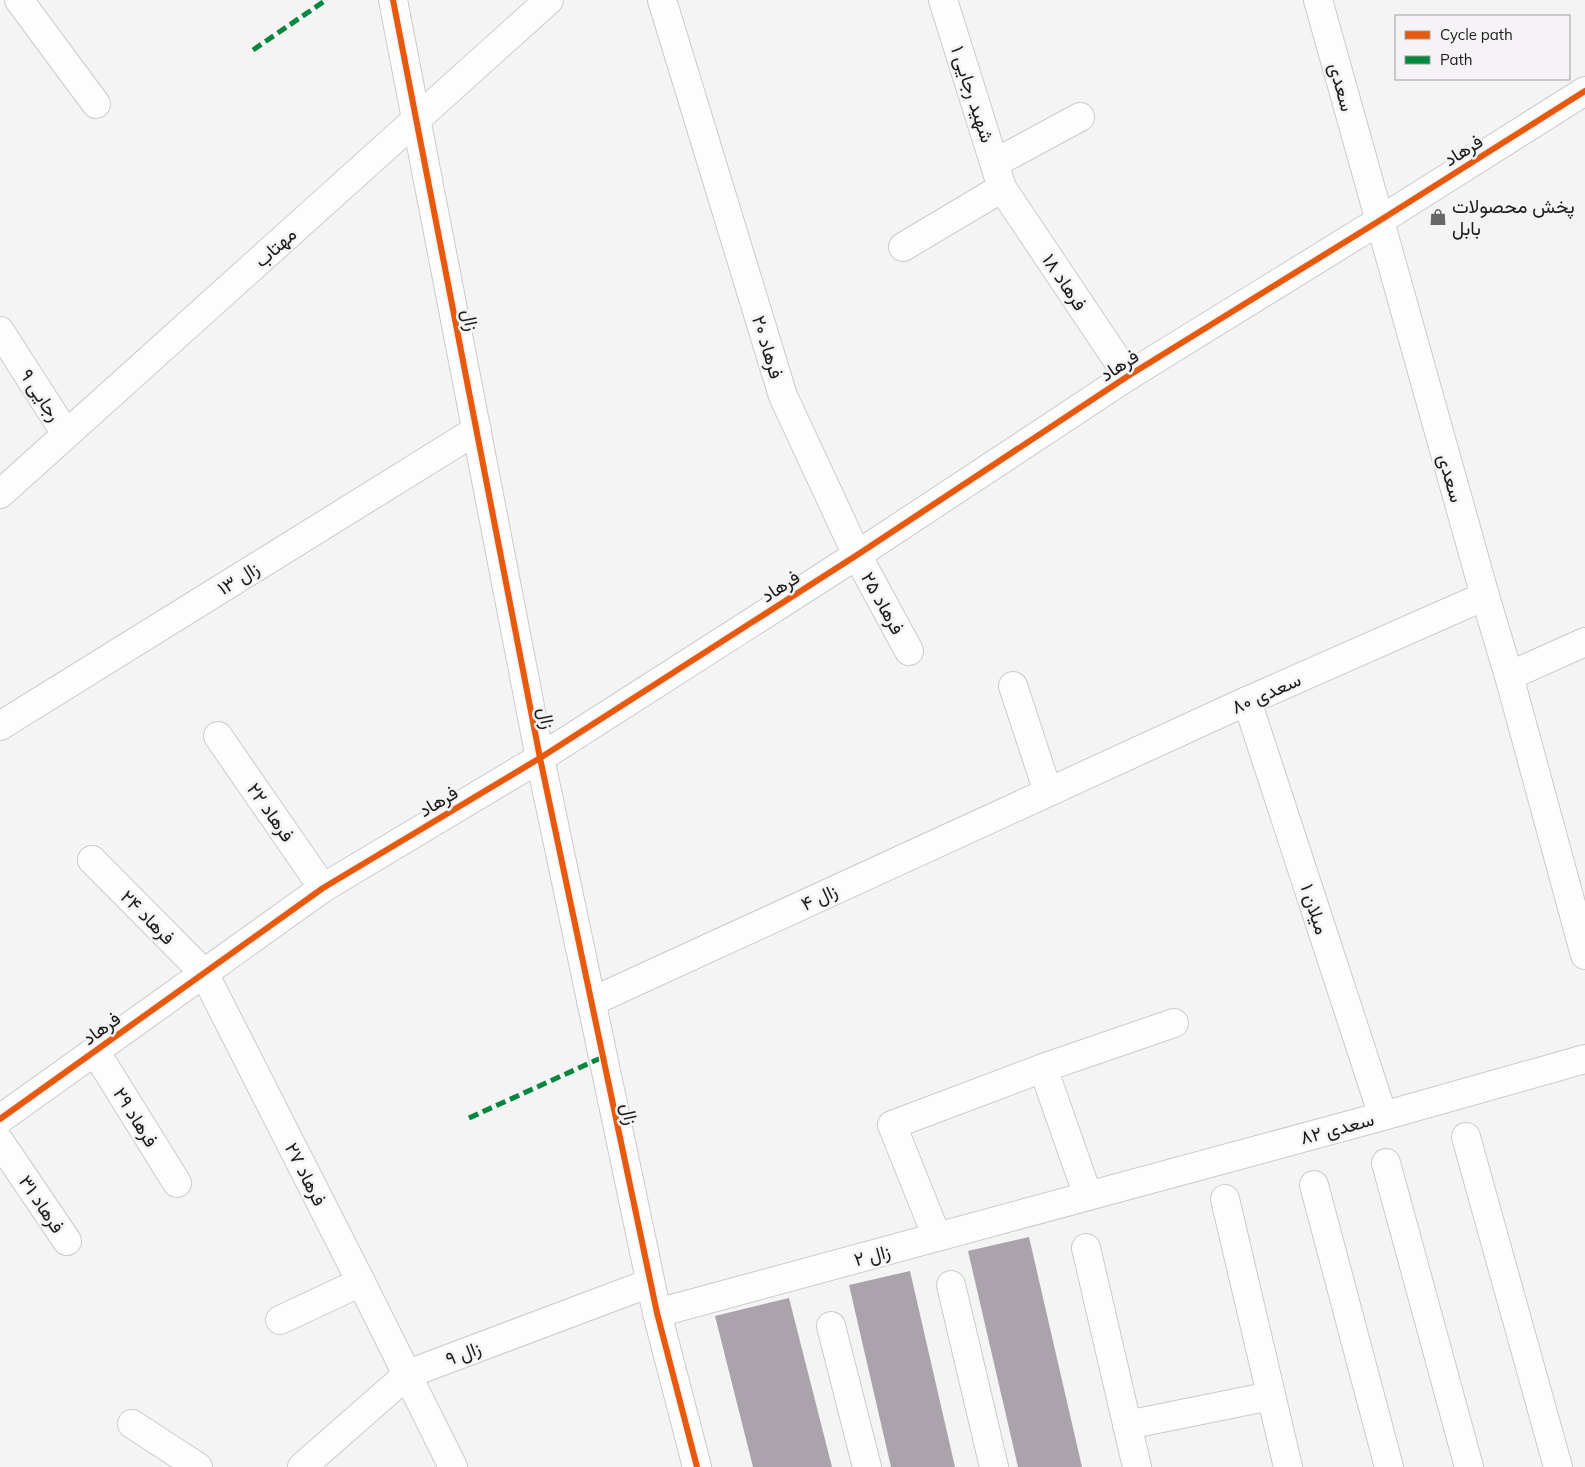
<svg xmlns="http://www.w3.org/2000/svg" width="1585" height="1467" font-family="Mulish,Vazirmatn,sans-serif">
<rect width="100%" height="100%" fill="#f4f4f4"/>
<g fill="#aba3ab">
<path d="M1029 1237 1082 1467H1018L968 1251Z"/>
<path d="M910 1271 955 1467H891L849 1285Z"/>
<path d="M789 1298 832 1467H753L715 1316Z"/>
</g>
<g fill="none" stroke-linecap="round" stroke-linejoin="round">
<g stroke="#cbcbcb" stroke-width="30">
<g id="minor">
<path d="M19 0 96 104"/>
<path d="M393 0 540 758 657 1313 697 1467"/>
<path d="M662 0 783 396 857 555 909 651"/>
<path d="M943 0 1002 188 1128 376"/>
<path d="M995 163 1080 117"/>
<path d="M903 247 1002 188"/>
<path d="M0 331 66 434"/>
<path d="M0 494 549 0"/>
<path d="M1509 676 1585 642"/>
<path d="M1013 686 1048 792"/>
<path d="M1247 701 1383 1116"/>
<path d="M0 726 477 430"/>
<path d="M218 736 323 888"/>
<path d="M92 860 204 973 361 1282 453 1467"/>
<path d="M591 1002 1247 701 1485 596"/>
<path d="M95 1051 177 1183"/>
<path d="M1043 1068 1088 1196"/>
<path d="M0 1119 323 888 540 758 857 555 1128 376 1379 221 1585 91"/>
<path d="M1466 1137 1558 1467"/>
<path d="M0 1142 67 1241"/>
<path d="M1386 1163 1469 1467"/>
<path d="M1314 1185 1389 1467"/>
<path d="M1225 1199 1288 1467"/>
<path d="M937 1237 892 1125 1043 1068 1174 1023"/>
<path d="M1086 1248 1137 1467"/>
<path d="M951 1285 994 1467"/>
<path d="M657 1313 1383 1116 1585 1059"/>
<path d="M280 1320 361 1282"/>
<path d="M831 1326 867 1467"/>
<path d="M132 1424 198 1467"/>
<path d="M1127 1425 1271 1396"/>
<path d="M302 1467 408 1374 650 1283"/>
</g>
</g>
<g stroke="#cbcbcb" stroke-width="30">
<path id="major" d="M1318 0 1485 596 1509 676 1585 955"/>
</g>
<use href="#minor" stroke="#fdfdfd" stroke-width="28"/>
<use href="#major" stroke="#fdfdfd" stroke-width="28"/>
<g stroke="#00873e" stroke-width="5" stroke-dasharray="10 5" stroke-linecap="butt">
<path d="M253 50 326 0"/>
<path d="M469 1118 603 1057"/>
</g>
<g stroke="#f5f3f5" stroke-width="9">
<g id="cycleway">
<path d="M393 0 540 758 657 1313 697 1467"/>
<path d="M0 1119 323 888 540 758 857 555 1128 376 1379 221 1585 91"/>
</g>
</g>
<use href="#cycleway" stroke="#e8590c" stroke-width="6"/>
</g>
<defs>
<g id="shop-bare" transform="scale(1.35)"><path d="M-5-2.5h2.3a2.7 3.5 0 0 1 5.4 0H5L5.5 6h-11ZM-1.5-2.5h3a1.5 2.3 0 0 0-3 0Z" fill="#686768" stroke="#f5f3f5" stroke-width="2.5" paint-order="stroke"/></g>
</defs>
<g fill-rule="evenodd">
<use href="#shop-bare" x="1438" y="217"/>
</g>
<g text-anchor="middle" dominant-baseline="central" stroke-width="5" stroke-linejoin="round" paint-order="stroke">
<g font-size="19" fill="#1c1b1c" stroke="#f5f3f5">
<text transform="translate(1342 87) rotate(75)">سعدی</text>
<text transform="translate(973 94) rotate(72)">شهید رجایی ۱</text>
<text transform="translate(1463 150) rotate(-32)">فرهاد</text>
<text transform="translate(275 247) rotate(-42)">مهتاب</text>
<text transform="translate(1065 282) rotate(56)">فرهاد ۱۸</text>
<text transform="translate(471 320) rotate(79)">زال</text>
<text transform="translate(768 347) rotate(73)">فرهاد ۲۰</text>
<text transform="translate(1119 365) rotate(-33)">فرهاد</text>
<text transform="translate(41 395) rotate(57)">رجایی ۹</text>
<text transform="translate(1451 478) rotate(74)">سعدی</text>
<text transform="translate(238 578) rotate(-32)">زال ۱۳</text>
<text transform="translate(780 586) rotate(-33)">فرهاد</text>
<text transform="translate(883 603) rotate(61)">فرهاد ۲۵</text>
<text transform="translate(1266 693) rotate(-24)">سعدی ۸۰</text>
<text transform="translate(547 718) rotate(79)">زال</text>
<text transform="translate(438 801) rotate(-31)">فرهاد</text>
<text transform="translate(271 812) rotate(55)">فرهاد ۲۲</text>
<text transform="translate(819 897) rotate(-25)">زال ۴</text>
<text transform="translate(1315 909) rotate(72)">میلان ۱</text>
<text transform="translate(148 917) rotate(45)">فرهاد ۲۴</text>
<text transform="translate(101 1028) rotate(-36)">فرهاد</text>
<text transform="translate(630 1114) rotate(78)">زال</text>
<text transform="translate(136 1117) rotate(58)">فرهاد ۲۹</text>
<text transform="translate(1337 1128) rotate(-15)">سعدی ۸۲</text>
<text transform="translate(306 1174) rotate(63)">فرهاد ۲۷</text>
<text transform="translate(42 1204) rotate(56)">فرهاد ۳۱</text>
<text transform="translate(872 1255) rotate(-15)">زال ۲</text>
<text transform="translate(463 1353) rotate(-21)">زال ۹</text>
</g>
<g font-size="19" fill="#1c1b1c" stroke="#f5f3f5" text-anchor="start">
<text x="1452" y="206">پخش محصولات<tspan x="1452" dy="22">بابل</tspan></text>
</g>
</g>
<rect x="1395" y="15" width="175" height="65" fill="#f5f3f5" stroke="#9e9d9e"/>
<rect x="1405" y="31" width="25" height="8" fill="#e8590c" stroke="#9e9d9e"/>
<text x="1440" y="40" font-size="15" fill="#1c1b1c">Cycle path</text>
<rect x="1405" y="56" width="25" height="8" fill="#00873e" stroke="#9e9d9e"/>
<text x="1440" y="65" font-size="15" fill="#1c1b1c">Path</text>
</svg>
